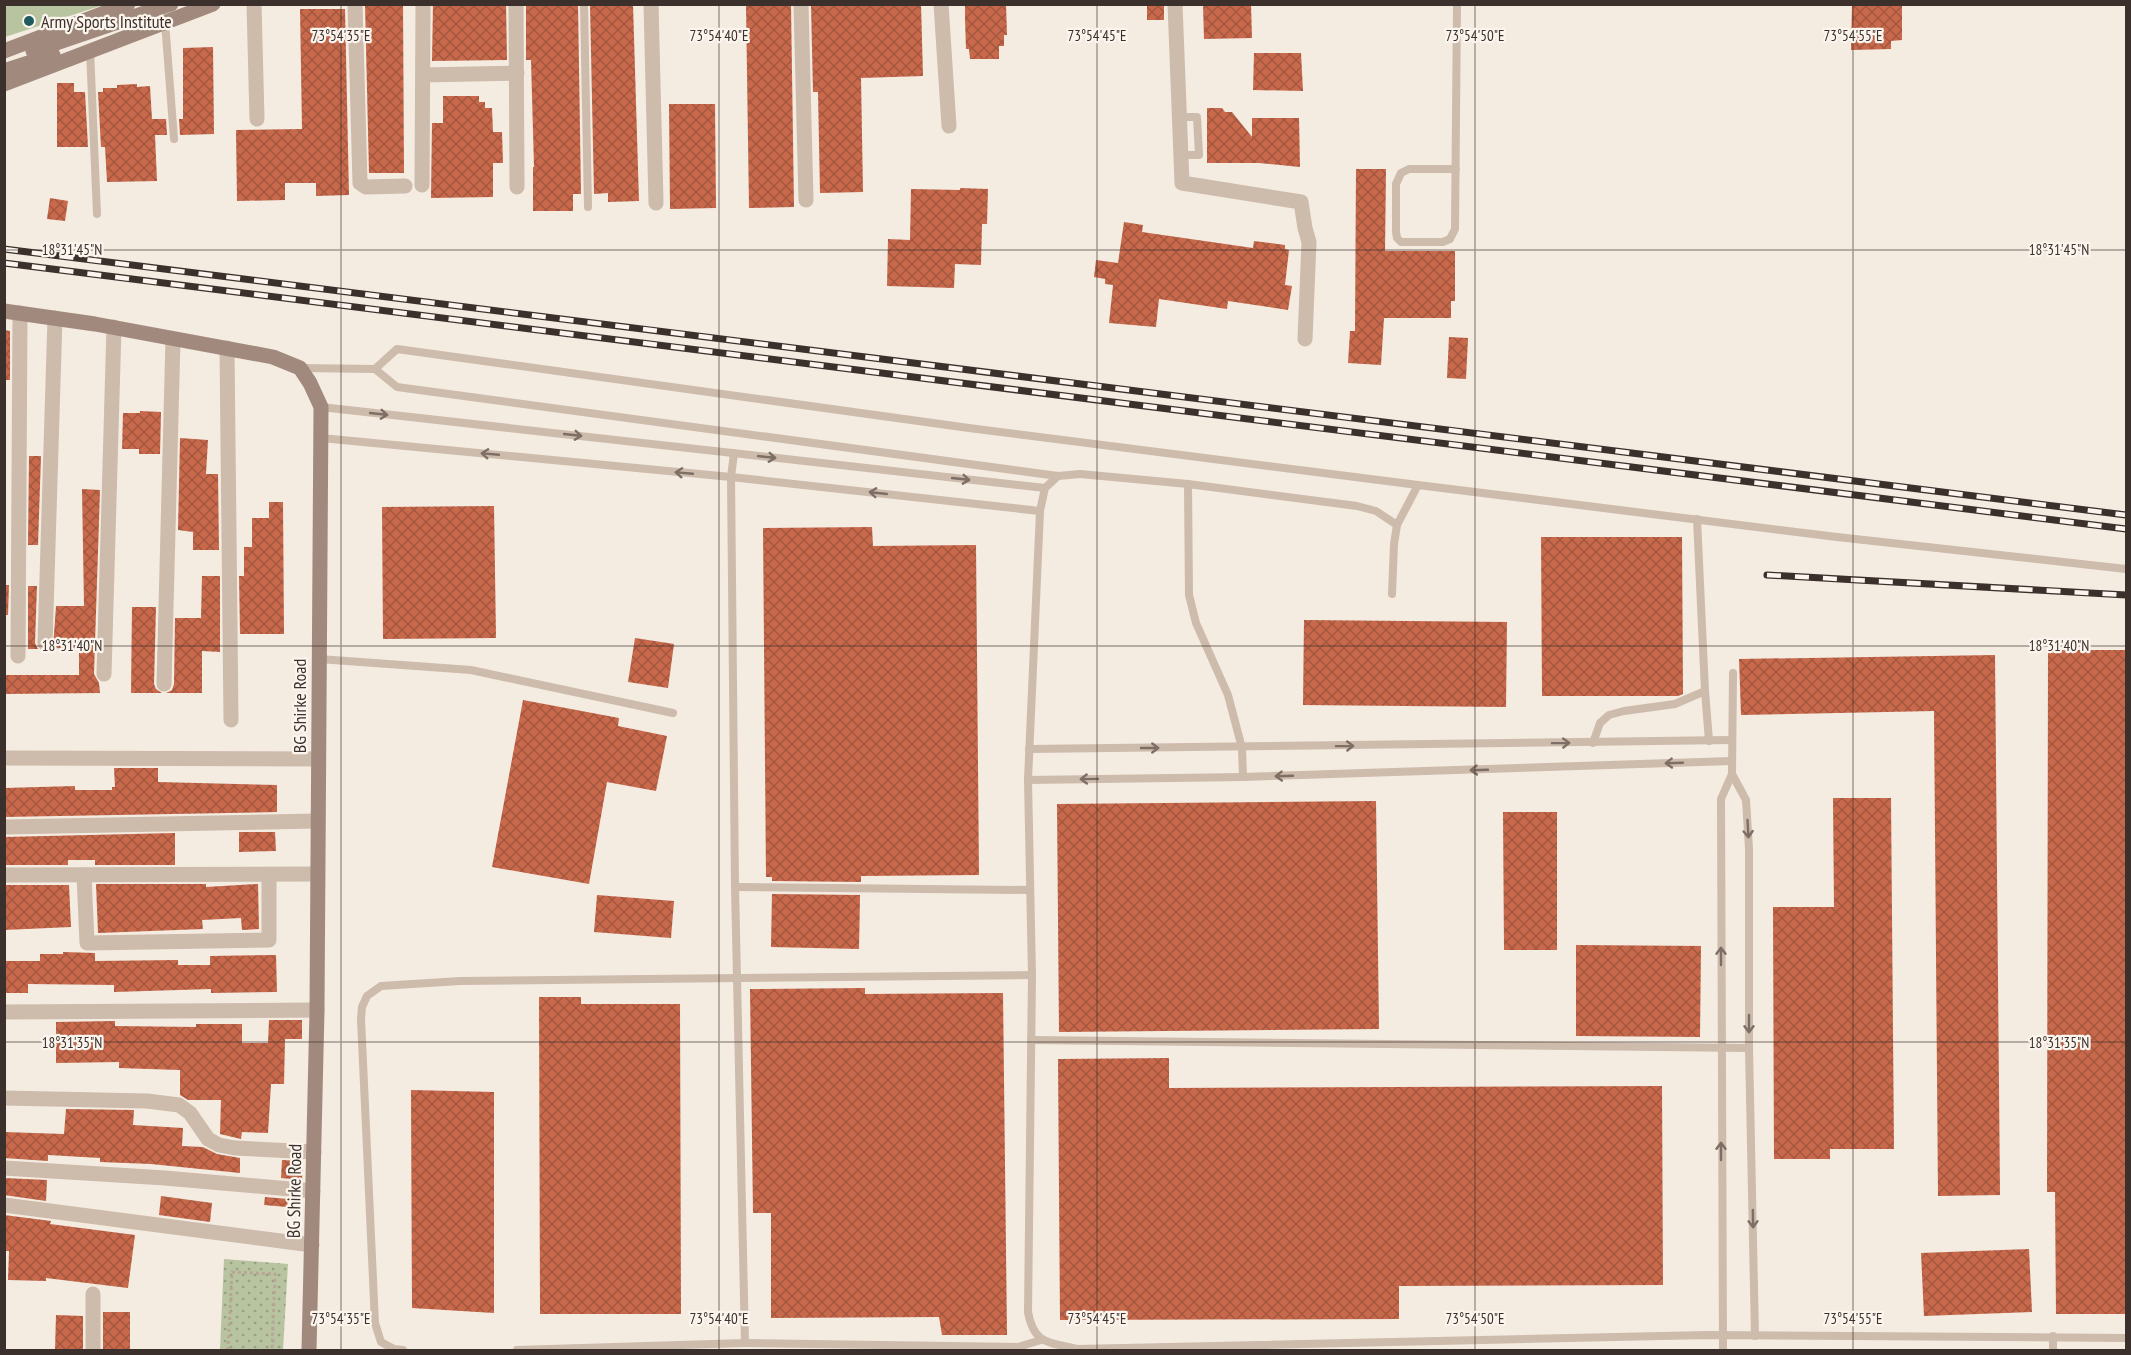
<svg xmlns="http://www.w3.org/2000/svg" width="2131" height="1355" font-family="'PT Sans Narrow',sans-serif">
<defs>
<pattern id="park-dots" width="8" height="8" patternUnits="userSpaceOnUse" patternTransform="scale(1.5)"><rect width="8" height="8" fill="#b8c4a0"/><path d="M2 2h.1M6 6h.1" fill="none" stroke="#97a083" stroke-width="1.8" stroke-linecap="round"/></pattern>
<pattern id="building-cross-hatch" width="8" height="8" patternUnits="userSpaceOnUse" patternTransform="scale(1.5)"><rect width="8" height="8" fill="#c8694b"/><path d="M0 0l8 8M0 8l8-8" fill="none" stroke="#a4573f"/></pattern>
</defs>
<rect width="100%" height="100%" fill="#f4ebe1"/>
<path fill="#b8c4a0" d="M5 4H103V5L5 37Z"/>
<path fill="url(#park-dots)" d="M224 1259 288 1264 283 1350H220Z"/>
<g fill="url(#building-cross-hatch)">
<path d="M365 4H403L404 173H369Z"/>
<path d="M433 4H506L507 60 432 61Z"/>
<path d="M526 4H578L581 194H573V211H533V167H534L531 60H526Z"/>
<path d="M590 4H633L639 201 608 202V193L594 194Z"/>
<path d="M746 4H791L794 207 749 208Z"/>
<path d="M811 4H921L923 76 861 78 863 192 820 193 818 92H813Z"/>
<path d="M969 4H1006L1007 35H1004V46H999V59H970L969 49H966L965 19V6Z"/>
<rect x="1147" y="4" width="17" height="16"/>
<path d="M1203 4H1251L1252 38 1204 39Z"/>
<path d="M1852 4H1902V40L1891 41V49L1851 50Z"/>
<path d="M300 9H345L349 195 316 196V183H285V200L237 201 236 130 302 129Z"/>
<path d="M213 47 214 134 180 135 179 119H183V48Z"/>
<path d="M1254 53H1301L1303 91 1253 90Z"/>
<path d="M57 83H74V92H85L88 147H57Z"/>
<path d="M137 84V87L150 86 152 119H166L167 135H155L157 181 107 182 105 147H101L98 92H103V88H117V85Z"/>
<path d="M443 96H479V102H485V108H492L493 132H502L503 163H493V197L431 198 432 123H443Z"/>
<path d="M669 104H715L716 208 670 209Z"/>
<path d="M1207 108H1222L1225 112H1232L1252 137V118H1299L1300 167 1259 163H1207Z"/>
<path d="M1356 169H1386L1385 251H1455V301H1451V318H1384L1381 365 1348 363 1350 331H1355Z"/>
<path d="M960 188 988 189 987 224H982L981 265 955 264 954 288 887 286 888 239 910 240 911 189 960 190Z"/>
<path d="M50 198 68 201 65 221 47 219Z"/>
<path d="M1124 222 1143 225 1142 232 1253 248 1254 241 1285 245V249L1289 250 1285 285 1292 286 1288 310 1228 301 1227 309 1159 299 1156 327 1109 323 1113 285 1105 284V279L1094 277 1096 260 1118 263Z"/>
<path d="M4 330 10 331V380H4Z"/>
<path d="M1449 337 1468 338 1466 379 1447 378Z"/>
<path d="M140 411 161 412 160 454H139V449H122L123 413H140Z"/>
<path d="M180 438 208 440 206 474H218L219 550H193V532L178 530Z"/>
<path d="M29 456H41L38 545H28Z"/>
<path d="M82 489 100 490 94 674 99 683 100 693 4 694V675H79V649L53 648 56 606H84Z"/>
<path d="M269 502H283L284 634H240L239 576H244V547H252V518H269Z"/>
<path d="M494 506 496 638 383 639 382 507Z"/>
<path d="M872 527 873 546 976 545 979 875 861 876V882L772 881V877H766L763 528Z"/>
<path d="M1541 537H1682L1683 694 1678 696H1542Z"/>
<path d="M202 576H220V652L202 651V693H166L172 690 174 684 175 618H201Z"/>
<path d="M4 585H9L8 615H4Z"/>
<path d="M28 586H37L35 643 38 649H28Z"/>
<path d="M132 607H156L154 684 156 689 162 693H131Z"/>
<path d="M1304 620 1507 622 1506 707 1303 705Z"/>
<path d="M635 638 674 644 668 688 628 682Z"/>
<path d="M2048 650H2127V1314H2056L2055 1192H2047Z"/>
<path d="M1995 655 2000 1195 1938 1196 1934 711 1741 715 1739 659Z"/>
<path d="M523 700 619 718 618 726 667 736 656 791 607 782 589 884 492 867Z"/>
<path d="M114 768H158V782L277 785V812L4 817V788L75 786V790H112V787H115Z"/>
<path d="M1833 798H1891L1894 1149H1830V1159H1774L1773 907H1834Z"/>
<path d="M1376 801 1379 1029 1059 1032 1057 804Z"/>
<path d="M1503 812H1557V950H1504Z"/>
<path d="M239 832H275L276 851 239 852Z"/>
<path d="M175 833V865H95V860H68V865H4V837Z"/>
<path d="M96 884H206V887L258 884 259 929 242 930 241 918 202 920 203 929 98 933Z"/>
<path d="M4 885H69L71 927 4 930Z"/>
<path d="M772 894 860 895 859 949 771 947Z"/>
<path d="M597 895 674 901 671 938 594 932Z"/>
<path d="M1576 945 1701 946 1700 1037 1576 1036Z"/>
<path d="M63 952 95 953V961L178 960V965H210V956L276 955 277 992 211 993V989L114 992V985L28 984V993H4V961H40V954H63Z"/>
<path d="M865 988V994L1003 993 1007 1335H942L939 1317 771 1318V1213H753L750 989Z"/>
<path d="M539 997H581V1004H680L681 1314H540Z"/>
<path d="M269 1020H302V1039H285L284 1084H271L268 1133 242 1132 241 1139 220 1134 221 1100H188L180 1095V1070L119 1068V1062L56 1063V1022L115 1021V1026L196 1027V1024H242V1043H268Z"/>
<path d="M1169 1058V1088L1662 1086 1663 1285 1399 1286V1319L1060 1320 1058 1059Z"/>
<path d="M411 1090 494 1092V1313L412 1308Z"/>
<path d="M66 1109 134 1110 133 1125 183 1128 182 1146 203 1147 217 1154 240 1158V1173L151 1164 100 1162V1158L48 1155V1161L4 1158V1132L64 1134Z"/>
<path d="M282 1160 303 1161 302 1180 281 1178Z"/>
<path d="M4 1178 47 1180 46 1201 4 1195Z"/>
<path d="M161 1196 212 1203 210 1222 159 1215Z"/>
<path d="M265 1197 288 1199 287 1207 264 1205Z"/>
<path d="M4 1215 51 1221 50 1224 135 1235 128 1288 46 1278V1281L8 1280 9 1251H4Z"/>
<path d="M2029 1249 2032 1312 1924 1316 1921 1253Z"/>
<rect x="103" y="1312" width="27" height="38"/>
<path d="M56 1315 83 1316V1350H55Z"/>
</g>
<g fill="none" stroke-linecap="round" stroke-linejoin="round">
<path stroke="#b9a596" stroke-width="3" stroke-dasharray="3 3" stroke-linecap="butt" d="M228 1350 232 1272 275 1274 272 1350"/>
<g stroke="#cdbbac" stroke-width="8">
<path d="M584 4 588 207"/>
<path d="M165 22 174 139"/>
<path d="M90 50 97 214"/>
<path d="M1179 117H1197L1199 155H1181"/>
<path d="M1456 169H1409L1401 173 1396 184V232L1397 238 1401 242H1443L1450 239 1455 229 1457 4"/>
<path d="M300 368 375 369 397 387 1058 476"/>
<path d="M375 369 397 349 969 428 1418 485"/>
<path d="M321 407 1045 488"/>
<path d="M321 438 731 477 1040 511"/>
<path d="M1188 484 1189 595 1196 623 1228 695 1242 748 1243 777"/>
<path d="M2126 569 1837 537 1418 485 1397 525 1376 511 1357 506 1188 484 1080 474 1058 476 1045 488 1040 511 1028 780 1032 975 1028 1312C1034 1345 1049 1342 1077 1349L1708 1335 2126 1338"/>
<path d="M1392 594 1394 544 1397 525"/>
<path d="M319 659 471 670 673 713"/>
<path d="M1705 691 1709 741"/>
<path d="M1593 743 1600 723 1609 715 1624 711 1675 704 1705 691 1697 519"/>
<path d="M1029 749 1731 740"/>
<path d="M1732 774 1746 800 1749 849V1048L1755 1336"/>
<path d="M1028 780 1243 777 1732 761"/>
<path d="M735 887 1029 890"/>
<path d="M1031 1040 1749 1048"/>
<path d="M745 1343 1018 1347 1041 1340"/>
<path d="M403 1350 394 1349 381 1342 375 1323 361 1019 362 1007 367 996 381 986 460 981 1032 975"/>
<path d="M517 1350 745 1343 735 887 731 477 734 453"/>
<path d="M1723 1350 1721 799 1732 774 1733 673"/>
<path d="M2053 1350V1336"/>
</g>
<g stroke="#cdbbac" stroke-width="15">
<path d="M254 4 257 119"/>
<path d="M355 4 360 183 366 187 405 186"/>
<path d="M516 4 517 187"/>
<path d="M651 4 656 203"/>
<path d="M801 4 806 200"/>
<path d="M941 4 949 126"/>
<path d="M1175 4 1182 183 1301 202 1305 228 1309 242 1305 339"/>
<path d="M423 75 517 73"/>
<path d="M422 185 423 4"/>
<path d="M227 348 231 720"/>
<path d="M45 643 55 318"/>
<path d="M18 656 20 313"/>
<path d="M104 674 114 327"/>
<path d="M164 684 173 339"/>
<path d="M4 758 318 759"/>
<path d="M4 827 317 821"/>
<path d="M4 875 317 874"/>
<path d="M84 875 87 943 269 940V875"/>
<path d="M4 1012 317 1010"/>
<path d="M4 1098 147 1101 179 1105 190 1113 208 1139 219 1145 235 1148 314 1152"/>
<path d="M4 1168 165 1178 313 1191"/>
<path d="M4 1205 312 1245"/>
<path d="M93 1350V1294"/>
</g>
<g stroke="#a18a7d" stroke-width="15">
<path d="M4 51 128 4"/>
<path d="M33 51 171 4"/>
<path d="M4 71 53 55"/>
<path d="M4 84 213 4"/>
<path d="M4 311 95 324 273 357 300 368 310 383 321 407 317 1010 309 1350"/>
</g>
<g stroke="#3b302b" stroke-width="7">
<g id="rail">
<path d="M4 249 2126 515"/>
<path d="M4 263 2126 529"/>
<path d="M1767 575 2126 595"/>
</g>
</g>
<use href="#rail" stroke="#fbf5ee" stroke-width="4.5" stroke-dasharray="14" stroke-linecap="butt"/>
</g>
<defs><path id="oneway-shaft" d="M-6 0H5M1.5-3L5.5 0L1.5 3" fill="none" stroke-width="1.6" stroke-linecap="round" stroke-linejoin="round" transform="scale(1.5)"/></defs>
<g stroke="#7d6f65">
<use href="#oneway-shaft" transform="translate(379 414) rotate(6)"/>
<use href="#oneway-shaft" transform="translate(573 435) rotate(6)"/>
<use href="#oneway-shaft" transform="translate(490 454) rotate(-175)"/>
<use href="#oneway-shaft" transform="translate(767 457) rotate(6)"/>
<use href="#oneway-shaft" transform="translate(684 473) rotate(-175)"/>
<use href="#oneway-shaft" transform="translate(961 479) rotate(6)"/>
<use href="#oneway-shaft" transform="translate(878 493) rotate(-174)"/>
<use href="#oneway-shaft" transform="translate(1561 743) rotate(-1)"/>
<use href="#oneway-shaft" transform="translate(1345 746) rotate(-1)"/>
<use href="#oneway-shaft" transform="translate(1150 748)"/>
<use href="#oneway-shaft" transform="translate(1674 763) rotate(178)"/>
<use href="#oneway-shaft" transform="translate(1479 770) rotate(178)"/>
<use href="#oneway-shaft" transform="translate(1284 776) rotate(178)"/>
<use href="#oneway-shaft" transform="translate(1089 779) rotate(179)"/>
<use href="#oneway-shaft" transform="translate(1748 829) rotate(87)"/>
<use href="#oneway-shaft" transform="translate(1721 956) rotate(-90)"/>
<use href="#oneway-shaft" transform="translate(1749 1024) rotate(90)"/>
<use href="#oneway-shaft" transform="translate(1721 1151) rotate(-90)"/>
<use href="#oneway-shaft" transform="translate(1753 1219) rotate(89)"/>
</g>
<path fill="none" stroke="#3b302b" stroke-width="1.5" stroke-opacity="0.45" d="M341 4V1350M719 4V1350M1097 4V1350M1475 4V1350M1853 4V1350M4 250H2126M4 646H2126M4 1042H2126"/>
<circle fill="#1f5a5e" stroke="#fbf5ee" stroke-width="2" cx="29" cy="21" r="6"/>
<g text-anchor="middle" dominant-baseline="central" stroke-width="4.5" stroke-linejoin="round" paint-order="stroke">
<g font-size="18" fill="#3b302b" stroke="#fbf5ee" text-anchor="start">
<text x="41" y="21">Army Sports Institute</text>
</g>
<g font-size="18" fill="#3b302b" stroke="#fbf5ee">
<text transform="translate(299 706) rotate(-90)">BG Shirke Road</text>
<text transform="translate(294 1191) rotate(-89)">BG Shirke Road</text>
</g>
</g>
<g font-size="15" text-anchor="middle" fill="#3b302b" stroke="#fbf5ee" stroke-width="4.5" stroke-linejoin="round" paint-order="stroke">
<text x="341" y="41">73°54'35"E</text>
<text x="719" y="41">73°54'40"E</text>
<text x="1097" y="41">73°54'45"E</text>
<text x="1475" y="41">73°54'50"E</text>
<text x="1853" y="41">73°54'55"E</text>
<text x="72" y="255">18°31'45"N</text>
<text x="2059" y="255">18°31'45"N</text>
<text x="72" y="651">18°31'40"N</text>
<text x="2059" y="651">18°31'40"N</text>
<text x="72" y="1048">18°31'35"N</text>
<text x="2059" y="1048">18°31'35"N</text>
<text x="341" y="1324">73°54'35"E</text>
<text x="719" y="1324">73°54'40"E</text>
<text x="1097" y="1324">73°54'45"E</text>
<text x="1475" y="1324">73°54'50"E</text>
<text x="1853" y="1324">73°54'55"E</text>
</g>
<rect width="2131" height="1355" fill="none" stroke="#3b302b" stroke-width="12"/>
</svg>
